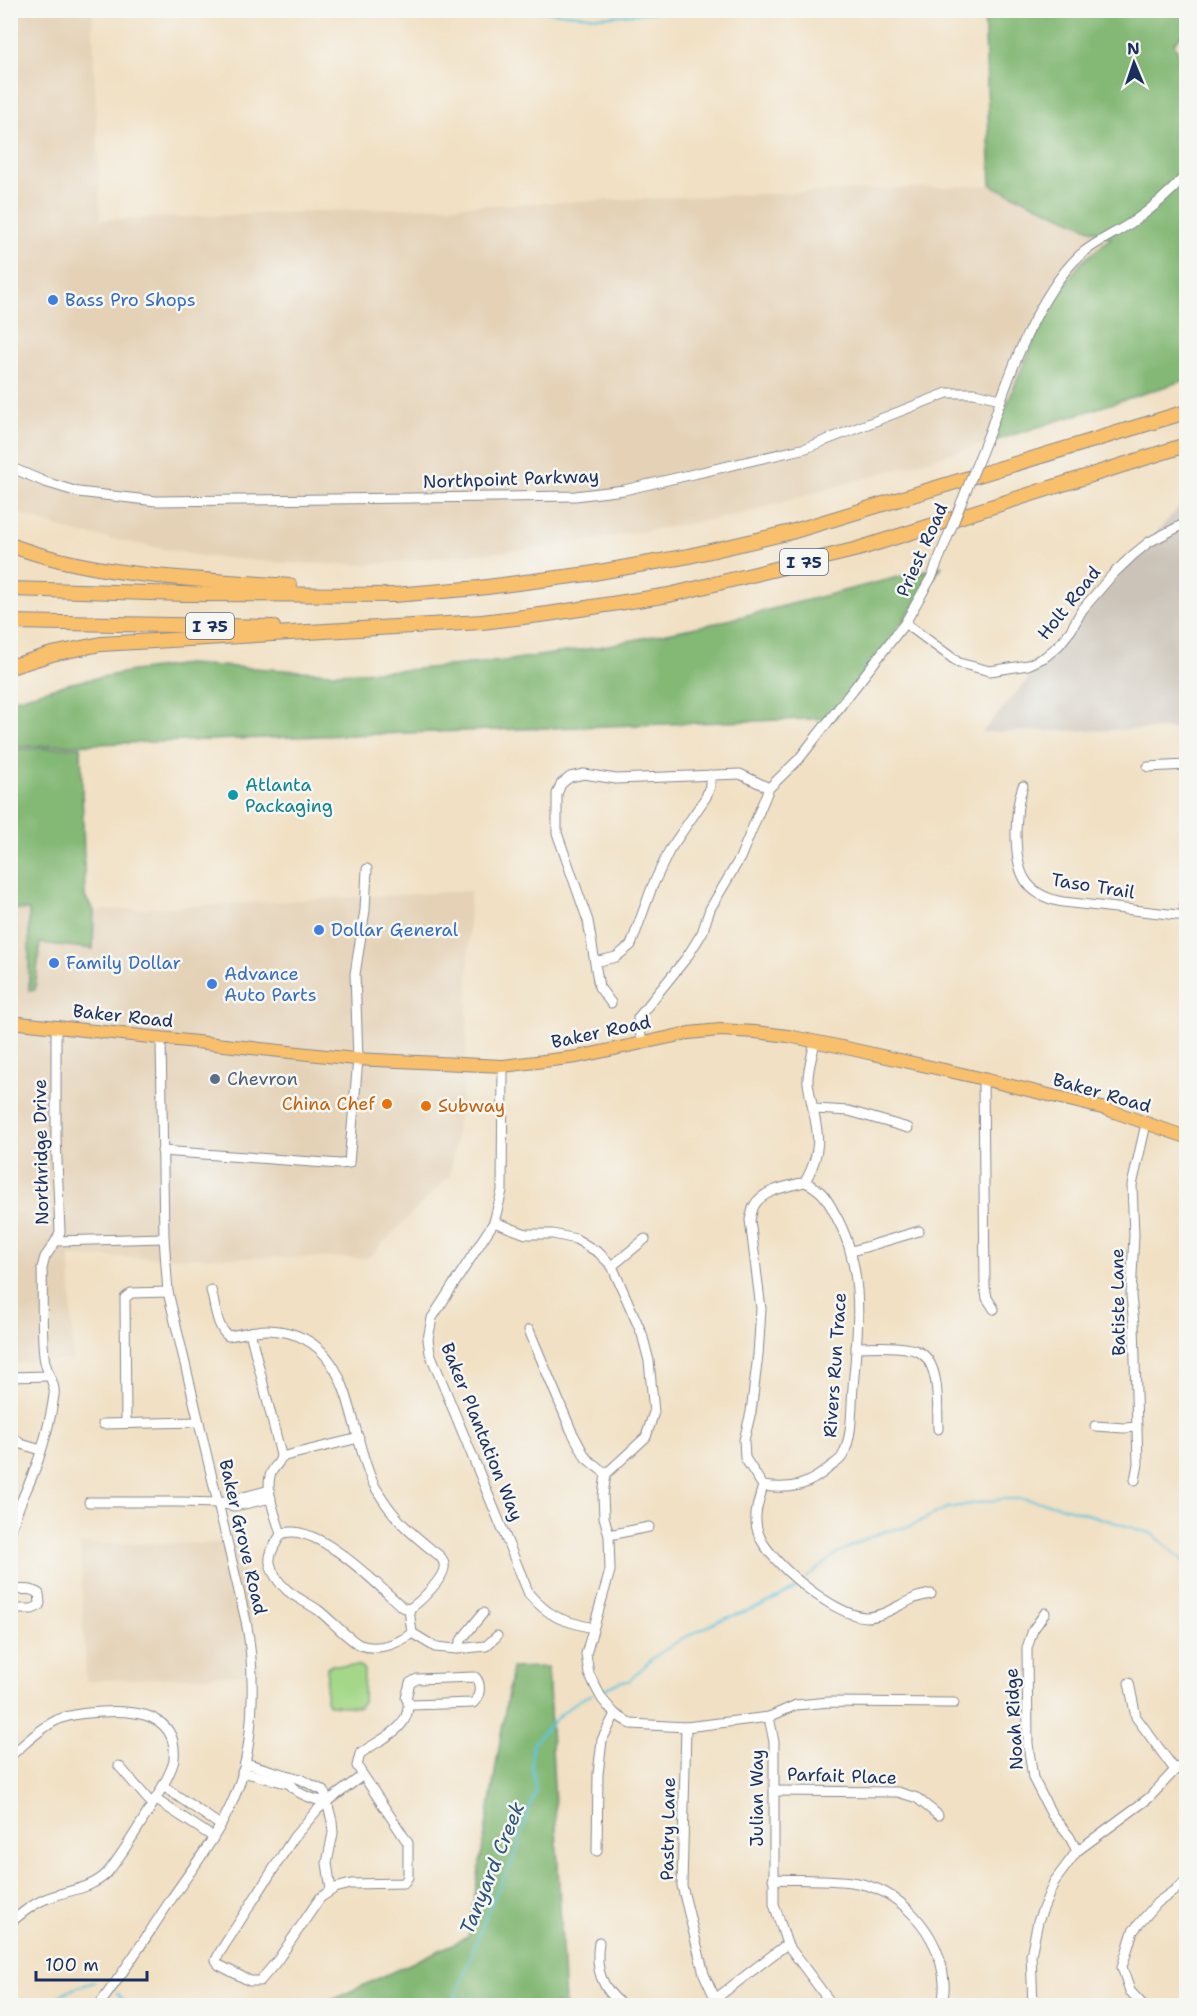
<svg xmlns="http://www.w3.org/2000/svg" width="1197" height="2016" font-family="'Shantell Sans',sans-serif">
<rect width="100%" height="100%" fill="#f6f6f2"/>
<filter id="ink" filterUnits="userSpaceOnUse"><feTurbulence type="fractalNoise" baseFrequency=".0167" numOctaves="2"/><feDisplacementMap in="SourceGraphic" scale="12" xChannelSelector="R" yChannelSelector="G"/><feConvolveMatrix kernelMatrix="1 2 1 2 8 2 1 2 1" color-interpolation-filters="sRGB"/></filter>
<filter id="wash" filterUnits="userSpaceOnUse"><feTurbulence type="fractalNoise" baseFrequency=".008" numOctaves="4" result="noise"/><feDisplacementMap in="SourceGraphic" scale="24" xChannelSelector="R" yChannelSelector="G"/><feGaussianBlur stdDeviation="1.35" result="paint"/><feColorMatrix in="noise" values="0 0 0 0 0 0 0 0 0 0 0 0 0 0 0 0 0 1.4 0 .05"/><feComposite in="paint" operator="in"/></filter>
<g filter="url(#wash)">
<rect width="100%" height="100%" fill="#f1e0c3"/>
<g fill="#e4d1b6">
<path d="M10 11H92L101 220 991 185 1111 238 991 442 735 516 547 547 367 565 284 563 202 556 74 532 11 511Z"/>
<path d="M470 891 466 1067 450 1175 368 1258 70 1257 73 1360 11 1363 10 909H29L35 990 40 943 93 949 94 911Z"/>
<path d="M239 1543 260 1674 86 1681 80 1544Z"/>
</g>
<path fill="#cbc3b8" d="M1186 499V729L982 732Z"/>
<path fill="#a4d888" stroke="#608473" stroke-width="1.5" d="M332 1665 360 1666 364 1670 363 1703 359 1707 329 1705 326 1701 327 1668Z"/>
<g fill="#83b874" stroke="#4f7469" stroke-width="1.5">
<path d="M984 11H1186V31L1174 43 1186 71V380L991 442 1042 322 1057 293 1083 261 1111 238 991 185Z"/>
<path d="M942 566 835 718 11 747V700L71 683 133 671 187 664 333 673 406 670 503 661 594 648 716 623Z"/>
<path d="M81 747 85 897 94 911 93 949 40 943 35 990H29V910L11 909V749Z"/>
<path d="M548 1667 565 2005H321L468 1937 512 1668Z"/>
</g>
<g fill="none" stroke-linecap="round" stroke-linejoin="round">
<g stroke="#60c4dd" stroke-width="2">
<path d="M528 10 599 17 682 10"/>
<path d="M806 1578 836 1554 865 1539 886 1531 908 1527 947 1508 1002 1499H1024L1057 1505 1153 1534 1186 1563"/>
<path d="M604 1689 622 1681H629L653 1658 681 1639 721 1620 763 1605 796 1588"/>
<path d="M117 1993 130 2006"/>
<path d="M44 2006 67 1991 94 1982"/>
<path d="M452 2006 491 1904 516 1854 528 1811 536 1791 532 1767V1745C550 1725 567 1704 592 1694"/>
</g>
</g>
</g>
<g filter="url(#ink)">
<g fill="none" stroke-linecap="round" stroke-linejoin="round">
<g stroke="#868890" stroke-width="11">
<g id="minor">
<path d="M990 431C1009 375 1037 295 1080 255 1095 242 1114 234 1131 223 1152 209 1170 193 1186 175"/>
<path d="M10 467 45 482 78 492 156 501 575 496 624 490 806 448 947 393H974L1001 399"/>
<path d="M905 623 959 663 990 671 1028 665 1045 657 1059 645 1071 630 1082 610 1113 574 1133 555 1149 542 1186 523"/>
<path d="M1148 767 1186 765"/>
<path d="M1023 786C1017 802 1017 816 1016 832 1016 869 1022 895 1063 902L1186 916"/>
<path d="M1184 916 1186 890"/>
<path d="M595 962 616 957 631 945 652 887 669 851 706 797 710 786V775"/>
<path d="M611 1003 599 987 588 921 557 833V794L561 784 570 777 584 774 616 779 740 774 769 788"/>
<path d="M56 1026V1138L60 1232 56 1241 164 1238"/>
<path d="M642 1042 638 1018 687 957 702 933 710 909 740 858 769 788 799 759 905 623 932 576"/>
<path d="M503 1066 502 1191 494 1222 432 1318 428 1339 430 1353 529 1594C550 1618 563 1621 593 1628"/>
<path d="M983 1079 985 1287 987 1298 994 1309"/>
<path d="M815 1109 849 1111 908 1128"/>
<path d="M162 1151 340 1164 349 1163 358 1059 355 974 365 910 367 869"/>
<path d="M805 1182C822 1190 826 1197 835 1214 866 1269 858 1327 853 1387 851 1409 853 1435 843 1455 841 1460 834 1464 830 1467 808 1486 791 1490 763 1486L745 1458 744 1440 751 1412 758 1355 761 1309 750 1220C751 1216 752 1210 754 1206 762 1190 789 1186 805 1182 828 1141 814 1125 808 1083 807 1070 813 1054 815 1041"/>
<path d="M494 1222 526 1234H553L576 1239 599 1253 612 1266 642 1334 649 1361 654 1412 646 1437 606 1474 603 1495 604 1517 609 1535 610 1571 586 1654 589 1674 602 1699 615 1714 631 1724 686 1727 769 1717 796 1705 830 1702 954 1703"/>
<path d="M852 1251 919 1231"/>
<path d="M612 1266 645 1239"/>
<path d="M211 1290C215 1304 216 1327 228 1336 242 1335 255 1329 269 1330 352 1334 346 1419 371 1478 373 1485 378 1491 382 1498 397 1521 411 1533 432 1550 437 1554 443 1557 444 1564 447 1576 419 1603 409 1609L402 1607C378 1585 315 1520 281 1534 277 1542 268 1553 270 1563 272 1573 279 1583 287 1590 296 1598 308 1603 318 1610 330 1619 349 1640 360 1645 378 1651 398 1644 412 1633L409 1609"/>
<path d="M529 1330 571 1430 586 1458 606 1474"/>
<path d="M250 1332 281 1455C281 1464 272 1467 270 1476 266 1494 276 1517 281 1534"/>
<path d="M856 1347C873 1347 907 1344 921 1353 941 1366 937 1408 938 1429"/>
<path d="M10 1377 48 1376"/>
<path d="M126 1423 125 1298 131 1293 168 1292"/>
<path d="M103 1424 199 1422"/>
<path d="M1095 1426 1124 1428 1137 1427"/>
<path d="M10 1435 21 1444 41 1450"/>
<path d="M281 1457 359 1438"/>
<path d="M1135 1480 1138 1464 1134 1324 1131 1296 1134 1235 1132 1185 1146 1124"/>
<path d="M763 1486C758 1503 752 1518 759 1535 769 1562 836 1617 866 1617 883 1617 898 1605 913 1599 918 1596 925 1595 931 1594"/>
<path d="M89 1502H180L218 1503 235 1506 271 1498"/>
<path d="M220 1503 270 1490"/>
<path d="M10 1535C14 1515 23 1498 31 1479 41 1456 51 1419 54 1395 56 1383 45 1371 44 1356 41 1327 43 1297 42 1268L45 1257 56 1241"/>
<path d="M609 1535 649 1527"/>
<path d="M10 1590C21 1590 31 1587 39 1594L40 1603 39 1606 32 1609H10"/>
<path d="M1045 1613 1033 1630 1027 1648 1028 1744 1033 1778 1052 1815 1069 1836 1077 1851"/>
<path d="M412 1633 435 1647 457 1649 462 1639 483 1613"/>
<path d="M457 1649 486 1646 497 1636"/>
<path d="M475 1677C482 1684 480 1697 473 1703L411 1705 406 1698 410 1683 417 1679Z"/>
<path d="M1129 1683 1136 1717 1175 1770"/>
<path d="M769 1717 774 1742V1904L787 1944 833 2006"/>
<path d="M686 1727 682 1886 704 1974 715 1998"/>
<path d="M10 1756C25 1744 40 1728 57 1720 71 1714 87 1713 102 1712 136 1710 178 1714 174 1759 173 1776 120 1858 107 1873 92 1889 68 1890 48 1898 34 1903 22 1913 10 1923"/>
<path d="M245 1763 300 1779 324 1791 332 1821 333 1833 327 1863 331 1890"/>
<path d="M119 1766 152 1804"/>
<path d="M242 1772 290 1784C296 1794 315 1800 326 1802"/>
<path d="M363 1775 318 1809 294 1837 220 1952 216 1960 219 1965 250 1981H260L277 1961 320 1898 335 1888 351 1884 404 1883 408 1877V1843L357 1766 360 1754C378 1739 410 1731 408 1703"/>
<path d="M163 1786 220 1825"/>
<path d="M775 1791 898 1792 917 1798 938 1815"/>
<path d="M155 1799 213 1837"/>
<path d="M597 1851 598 1774 602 1740 615 1714"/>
<path d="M773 1879C799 1880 825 1879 851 1882 900 1888 940 1933 944 1982 945 1990 943 1998 942 2006"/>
<path d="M599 1942C595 1969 601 1989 624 2006"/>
<path d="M98 2006C123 1974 144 1940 166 1907 189 1872 218 1837 234 1798 255 1750 256 1672 246 1621L168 1292 164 1238 161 1038"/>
<path d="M706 2006 787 1944"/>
<path d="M1033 2006 1031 1955 1038 1921 1054 1882 1077 1851 1149 1798 1175 1770 1186 1762"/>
<path d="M1144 2006 1130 1991 1122 1967 1133 1931 1157 1903 1186 1882"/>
</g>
</g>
<g stroke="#868890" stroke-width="14">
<path id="major" d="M10 1022 355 1059 503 1066 577 1057 689 1033 720 1030 755 1032 788 1036 842 1047 971 1076 1106 1109 1186 1137"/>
</g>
<g stroke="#868890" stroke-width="16">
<g id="highway">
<path d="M10 545C99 578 197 579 290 586"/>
<path d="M10 589 185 594 394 595 479 588 588 574 689 556 791 532 1186 412"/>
<path d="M10 622 273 627"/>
<path d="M10 667 52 654 101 644 482 622 548 614 669 595 858 549 1186 445"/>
</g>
</g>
<use href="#minor" stroke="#fff" stroke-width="9"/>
<use href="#major" stroke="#f8bf6c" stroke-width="12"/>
<use href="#highway" stroke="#f8bf6c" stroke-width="14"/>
<g stroke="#868890" stroke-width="11" stroke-linecap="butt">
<path id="minor-bridge" d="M932 576 990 431"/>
</g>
<use href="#minor-bridge" stroke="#fff" stroke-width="9"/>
</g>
</g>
<g fill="#3f7fe0" stroke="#f6f6f2" stroke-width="2">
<circle cx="53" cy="300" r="6"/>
<circle cx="319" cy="930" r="6"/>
<circle cx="54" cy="963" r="6"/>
<circle cx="212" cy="984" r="6"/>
</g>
<circle fill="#0f9aa8" stroke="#f6f6f2" stroke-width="2" cx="233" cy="795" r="6"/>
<circle fill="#5c6f8a" stroke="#f6f6f2" stroke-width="2" cx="215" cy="1079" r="6"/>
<g fill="#e8710a" stroke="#f6f6f2" stroke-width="2">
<circle cx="387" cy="1104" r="6"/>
<circle cx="426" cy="1106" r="6"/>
</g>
<g text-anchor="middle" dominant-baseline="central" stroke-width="5" stroke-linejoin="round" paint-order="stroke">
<g fill="#f6f6f2" stroke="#5d6b8a" stroke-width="1.5">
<rect x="780" y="549" width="48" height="26" rx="4.5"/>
<rect x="186" y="613" width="48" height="26" rx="4.5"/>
</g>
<g font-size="16" font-weight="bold" fill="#1b2f5e">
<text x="804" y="562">I 75</text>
<text x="210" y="626">I 75</text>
</g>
<g font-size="18" fill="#366cbe" stroke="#f6f6f2" text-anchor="start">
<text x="65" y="300">Bass Pro Shops</text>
<text x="331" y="930">Dollar General</text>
<text x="66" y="963">Family Dollar</text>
<text x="224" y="974">Advance<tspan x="224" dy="21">Auto Parts</tspan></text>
</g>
<g font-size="18" fill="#1b2f5e" stroke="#f6f6f2">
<text transform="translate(511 479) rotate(-2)">Northpoint Parkway</text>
<text transform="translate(922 550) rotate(-66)">Priest Road</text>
<text transform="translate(1069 603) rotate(-51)">Holt Road</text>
<text transform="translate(1093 886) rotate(9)">Taso Trail</text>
<text transform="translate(123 1016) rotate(6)">Baker Road</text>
<text transform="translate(601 1032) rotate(-12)">Baker Road</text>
<text transform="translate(1102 1093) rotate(16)">Baker Road</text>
<text transform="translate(41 1152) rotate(-91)">Northridge Drive</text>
<text transform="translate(1118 1302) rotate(-91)">Batiste Lane</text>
<text transform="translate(835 1365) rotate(-86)">Rivers Run Trace</text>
<text transform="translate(482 1432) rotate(68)">Baker Plantation Way</text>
<text transform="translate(243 1537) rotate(77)">Baker Grove Road</text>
<text transform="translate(1014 1719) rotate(-93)">Noah Ridge</text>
<text transform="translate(842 1776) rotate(2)">Parfait Place</text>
<text transform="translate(757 1798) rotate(-90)">Julian Way</text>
<text transform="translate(668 1829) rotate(-89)">Pastry Lane</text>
</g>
<g font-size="18" fill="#0d838f" stroke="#f6f6f2" text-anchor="start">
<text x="245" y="785">Atlanta<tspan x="245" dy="21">Packaging</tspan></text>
</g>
<g font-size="18" fill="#4e5e75" stroke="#f6f6f2" text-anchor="start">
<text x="227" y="1079">Chevron</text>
</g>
<g font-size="18" fill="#c56008" stroke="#f6f6f2" text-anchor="end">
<text x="375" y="1104">China Chef</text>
<text x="438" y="1106" text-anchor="start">Subway</text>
</g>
<g font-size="20" font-style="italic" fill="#2c547e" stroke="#f6f6f2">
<text transform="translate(492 1868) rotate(-68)">Tanyard Creek</text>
</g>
</g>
<rect width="1197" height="2016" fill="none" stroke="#f6f6f2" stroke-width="36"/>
<g transform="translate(1134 63) rotate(358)" stroke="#f6f6f2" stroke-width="4.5" paint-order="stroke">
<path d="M0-4.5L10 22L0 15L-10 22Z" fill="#1b2f5e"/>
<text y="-9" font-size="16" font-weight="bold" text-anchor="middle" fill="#1b2f5e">N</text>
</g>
<path d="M36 1971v9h111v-9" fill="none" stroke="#1b2f5e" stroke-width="3"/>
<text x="45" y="1971" font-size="18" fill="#1b2f5e" stroke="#f6f6f2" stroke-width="4.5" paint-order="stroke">100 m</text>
</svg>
